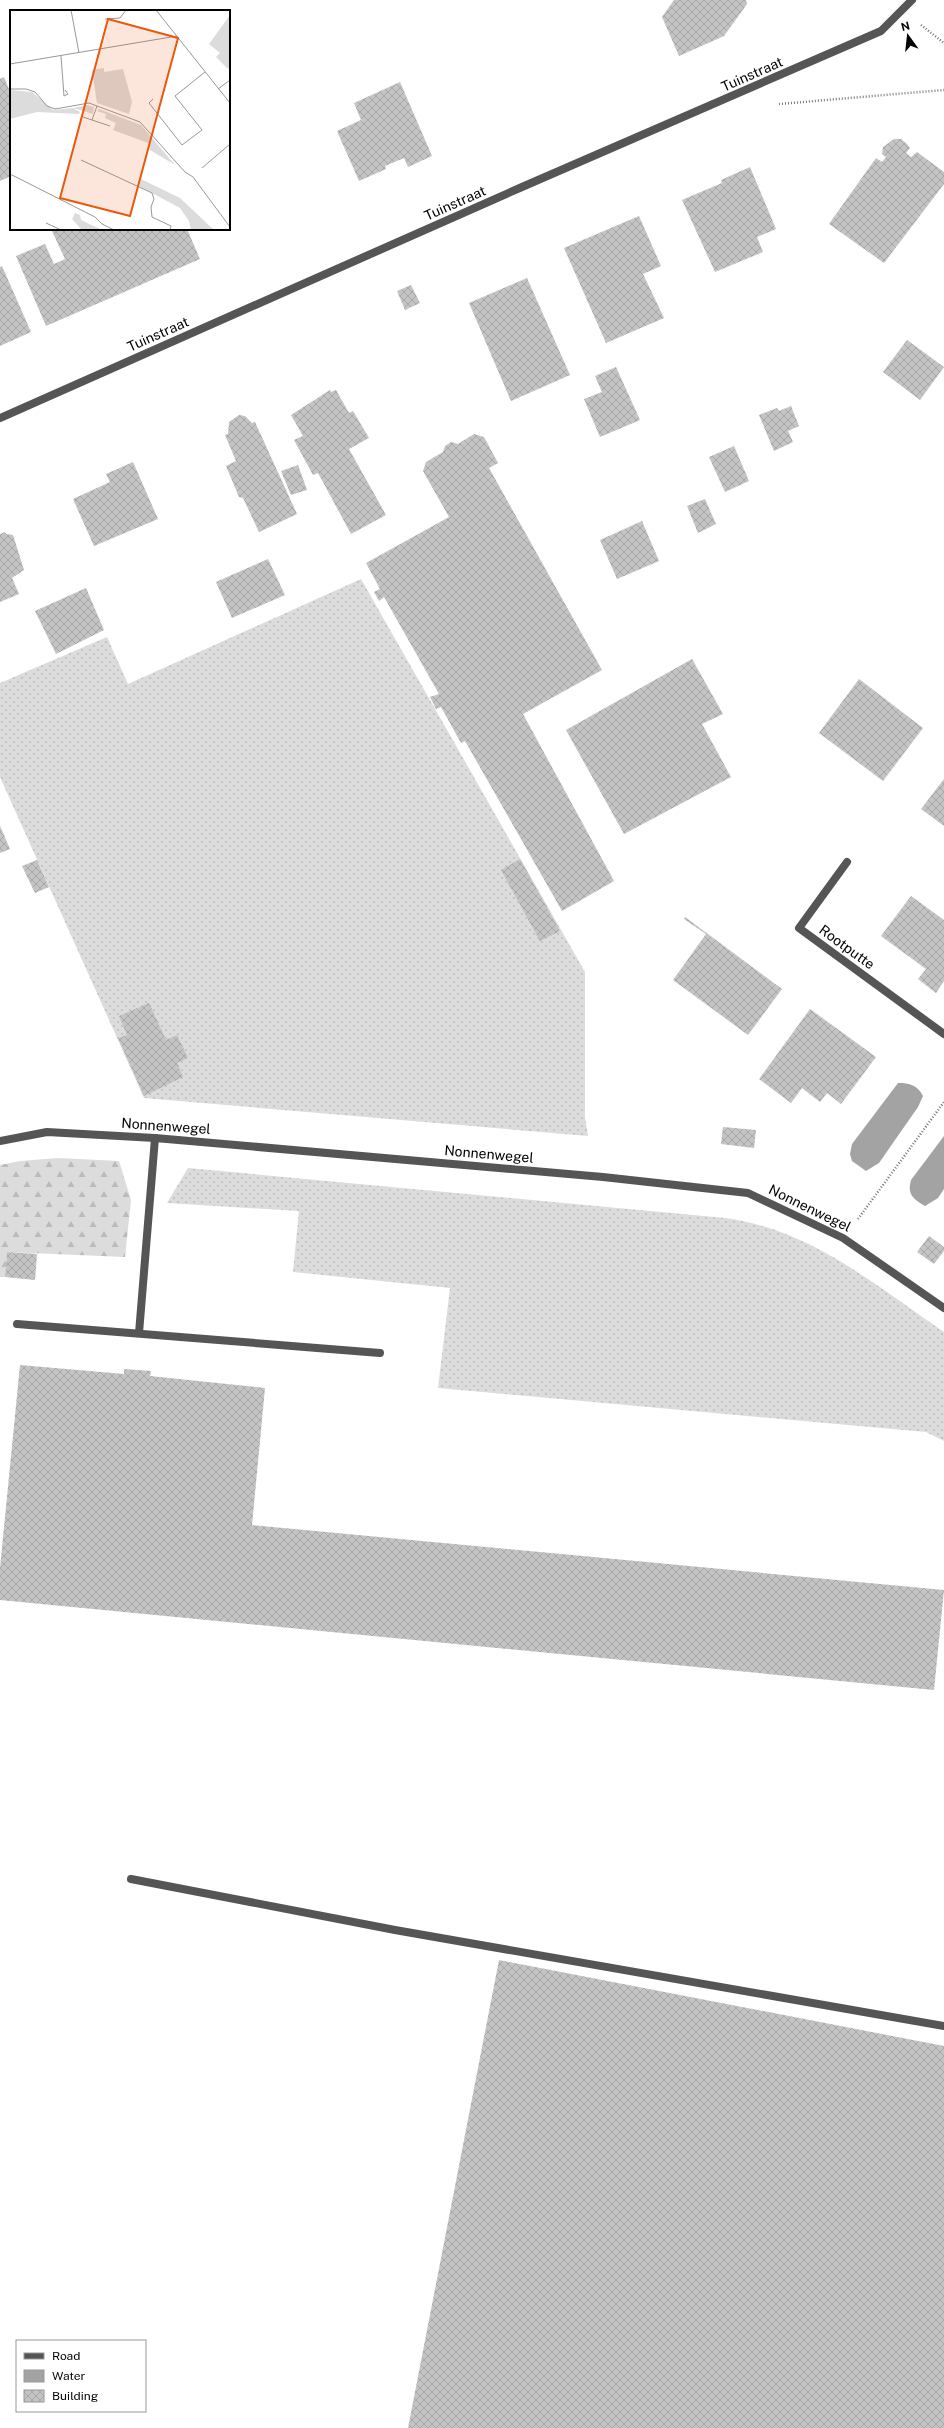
<svg xmlns="http://www.w3.org/2000/svg" width="944" height="2428" font-family="'Public Sans',sans-serif">
<defs>
<pattern id="grass-dots" width="8" height="8" patternUnits="userSpaceOnUse"><rect width="8" height="8" fill="#dcdcdc"/><path d="M2 2h.1M6 6h.1" fill="none" stroke="#bbb" stroke-width="1.8" stroke-linecap="round"/></pattern>
<pattern id="forest-firs" width="22" height="20" patternUnits="userSpaceOnUse"><rect width="22" height="20" fill="#dcdcdc"/><path d="M5 1l3.5 6h-7zM16 11l3.5 6h-7z" fill="#bbb"/></pattern>
<pattern id="building-cross-hatch" width="8" height="8" patternUnits="userSpaceOnUse"><rect width="8" height="8" fill="#c4c4c4"/><path d="M0 0l8 8M0 8l8-8" fill="none" stroke="#a7a7a7"/></pattern>
</defs>
<rect width="100%" height="100%" fill="#fff"/>
<g fill="url(#grass-dots)">
<path d="M361 579 585 972V1117L588 1136 144 1098 0 777V683L107 637 128 684Z"/>
<path d="M188 1168 725 1218C810 1229 875 1285 944 1332V1441L926 1432 438 1388 450 1288 293 1272 299 1211 167 1203Z"/>
</g>
<path fill="url(#forest-firs)" d="M58 1158 119 1161 131 1200 125 1257 7 1252 5 1277H0V1165L20 1161Z"/>
<g fill="#a3a3a3">
<path d="M898 1083C910 1083 917 1085 923 1096L918 1107 879 1163 866 1171 852 1161 850 1154 852 1144Z"/>
<path d="M944 1136V1189L938 1198 925 1206C913 1199 907 1194 911 1180Z"/>
</g>
<g fill="url(#building-cross-hatch)">
<path d="M674 0H746L747 4 724 36 679 56 662 17Z"/>
<path d="M4 77 11 94V176L0 181V79Z"/>
<path d="M400 82 432 156 408 167 404 158 385 166 386 169 359 181 337 131 361 120 354 103Z"/>
<path d="M894 139H901L907 144 910 148 906 153 911 157 917 152 944 172V184L884 263 829 224 876 158 882 162 886 157 882 154 883 147Z"/>
<path d="M750 167 776 229 757 237 763 252 715 272 682 200 722 183 721 180Z"/>
<path d="M639 216 661 266 643 274 664 318 606 343 564 248Z"/>
<path d="M51 229H187L200 259 46 326 16 256 45 244 54 264 65 259Z"/>
<path d="M2 266 31 332 0 346V267Z"/>
<path d="M527 278 570 375 511 401 469 303Z"/>
<path d="M411 285 420 303 405 310 397 291Z"/>
<path d="M907 340 944 367 920 400 883 372Z"/>
<path d="M616 367 640 420 600 437 584 399 602 392 595 376Z"/>
<path d="M330 390 331 392 336 390 349 413 353 411 369 438 349 449 386 515 351 534 318 473 313 475 294 440 303 436 291 415Z"/>
<path d="M791 406 799 426 788 431 793 442 774 451 759 415 777 408 779 411Z"/>
<path d="M239 415 245 416 252 423 255 422 297 514 259 532 243 498 239 497 226 466 236 461 225 435 228 434 229 422Z"/>
<path d="M474 434 484 437 498 463 489 468 602 670 523 714 614 881 562 911 465 741 461 743 441 707 436 709 430 697 439 694 384 597 379 601 374 592 380 589 366 563 449 517 423 471 426 462 443 452 445 446 451 442 458 444Z"/>
<path d="M734 446 749 481 725 492 709 457Z"/>
<path d="M133 462 158 519 94 546 73 499 110 482 106 474Z"/>
<path d="M298 465 307 490 291 495 281 471Z"/>
<path d="M705 499 716 524 698 533 687 506Z"/>
<path d="M642 521 659 561 617 579 600 540Z"/>
<path d="M5 532 6 534 13 535 24 570 12 578 19 594 0 602V534Z"/>
<path d="M268 559 285 595 232 618 216 582Z"/>
<path d="M86 588 104 630 56 654 35 611Z"/>
<path d="M692 659 723 714 702 724 731 777 624 834 566 730Z"/>
<path d="M859 679 923 728 883 781 819 733Z"/>
<path d="M944 779V826L921 809Z"/>
<path d="M0 826 10 849 0 853Z"/>
<path d="M520 859 560 931 540 941 501 870Z"/>
<path d="M37 860 49 887 35 893 22 866Z"/>
<path d="M911 896 944 920V981L936 993 918 979 926 969 881 936Z"/>
<path d="M685 917 782 989 748 1035 673 980 706 934 684 919Z"/>
<path d="M149 1003 166 1040 177 1035 188 1058 177 1063 183 1077 144 1096 118 1038 127 1035 119 1016Z"/>
<path d="M810 1009 876 1057 841 1104 827 1093 820 1102 802 1088 791 1103 759 1079Z"/>
<path d="M723 1127 756 1130 754 1148 721 1144Z"/>
<path d="M929 1236 944 1247V1251L934 1264 917 1252Z"/>
<path d="M7 1252 37 1254 35 1280 5 1277Z"/>
<path d="M20 1365 124 1374V1369L151 1371 150 1376 265 1388 252 1525 944 1590 934 1690 0 1600V1568Z"/>
<path d="M499 1960 944 2046V2428H408Z"/>
</g>
<g fill="none" stroke-linecap="round" stroke-linejoin="round">
<g stroke="#777" stroke-width="2.5" stroke-dasharray="1 2" stroke-linecap="butt">
<path d="M921 25 944 43"/>
<path d="M779 104 944 90"/>
<path d="M858 1219 944 1102"/>
</g>
<g stroke="#555" stroke-width="8">
<path d="M17 1324 380 1353"/>
<path d="M139 1333 155 1138"/>
<path d="M131 1879 395 1930 944 2026"/>
</g>
<g stroke="#555" stroke-width="8">
<path d="M0 418 522 187 881 31 912 0"/>
<path d="M847 862 799 928 944 1034"/>
<path d="M0 1141 47 1132 155 1138 603 1177 748 1193 843 1238 944 1308"/>
</g>
</g>
<g text-anchor="middle" dominant-baseline="central" stroke-width="3" stroke-linejoin="round" paint-order="stroke">
<g font-size="14" fill="#000" stroke="#fff">
<text transform="translate(752 74) rotate(-24)">Tuinstraat</text>
<text transform="translate(455 203) rotate(-24)">Tuinstraat</text>
<text transform="translate(158 334) rotate(-24)">Tuinstraat</text>
<text transform="translate(847 947) rotate(36)">Rootputte</text>
<text transform="translate(166 1126) rotate(4)">Nonnenwegel</text>
<text transform="translate(489 1154) rotate(5)">Nonnenwegel</text>
<text transform="translate(810 1208) rotate(26)">Nonnenwegel</text>
</g>
</g>
<g transform="translate(10 10)">
<rect width="220" height="220" fill="#fff"/>
<path d="M220 5V57L218 59 206 47 210 43 199 34ZM94 58V62L113 59 122 92 119 104 87 93 82 60ZM0 80 22 82 43 100 63 98 70 102 69 104 27 102 0 109ZM89 99 131 115 165 155 140 140 138 133 103 120 106 113 95 108 96 104 87 101ZM131 169 170 188 204 220H181L179 211 170 198 129 176ZM65 203 70 205 71 210 92 220H72L62 209Z" fill="#dcdcdc"/>
<path d="M77 95 84 97 83 104 63 98Z" fill="#dcdcdc"/>
<path fill="none" stroke="#999" stroke-width="1" d="M61 0 69 43M146 0 220 93M95 9 110 8 116 0M51 46 54 86 58 84 55 80M0 54 167 26M0 79H16L25 82 37 96 45 99 79 93 130 112 175 162 183 167 220 217M208 79 220 70M143 89 139 93 172 135 192 120 165 86 195 62M73 107 100 116M82 110 87 96M71 150 142 183 144 189 141 197 142 207 161 216 160 220M192 158 220 134M0 164 85 207 92 214 104 220M36 213 51 220"/>
<path fill="#e8590c" fill-opacity="0.15" stroke="#e8590c" stroke-width="2" d="M98 9 168 28 120 206 50 188Z"/>
<rect width="220" height="220" fill="none" stroke="#000" stroke-width="2"/>
</g>
<rect x="16" y="2340" width="130" height="72" fill="#ffffff" stroke="#999999"/>
<rect x="24" y="2353" width="20" height="6" fill="#555555" stroke="#999999"/>
<text x="52" y="2360" font-size="12" fill="#000000">Road</text>
<rect x="24" y="2370" width="20" height="12" fill="#a3a3a3" stroke="#999999"/>
<text x="52" y="2380" font-size="12" fill="#000000">Water</text>
<rect x="24" y="2390" width="20" height="12" fill="url(#building-cross-hatch)" stroke="#999999"/>
<text x="52" y="2400" font-size="12" fill="#000000">Building</text>
<g transform="translate(908 36) rotate(345)" stroke="#ffffff" stroke-width="3" paint-order="stroke">
<path d="M0-3L7 15L0 10L-7 15Z" fill="#000000"/>
<text y="-6" font-size="11" font-weight="bold" text-anchor="middle" fill="#000000">N</text>
</g>
</svg>
